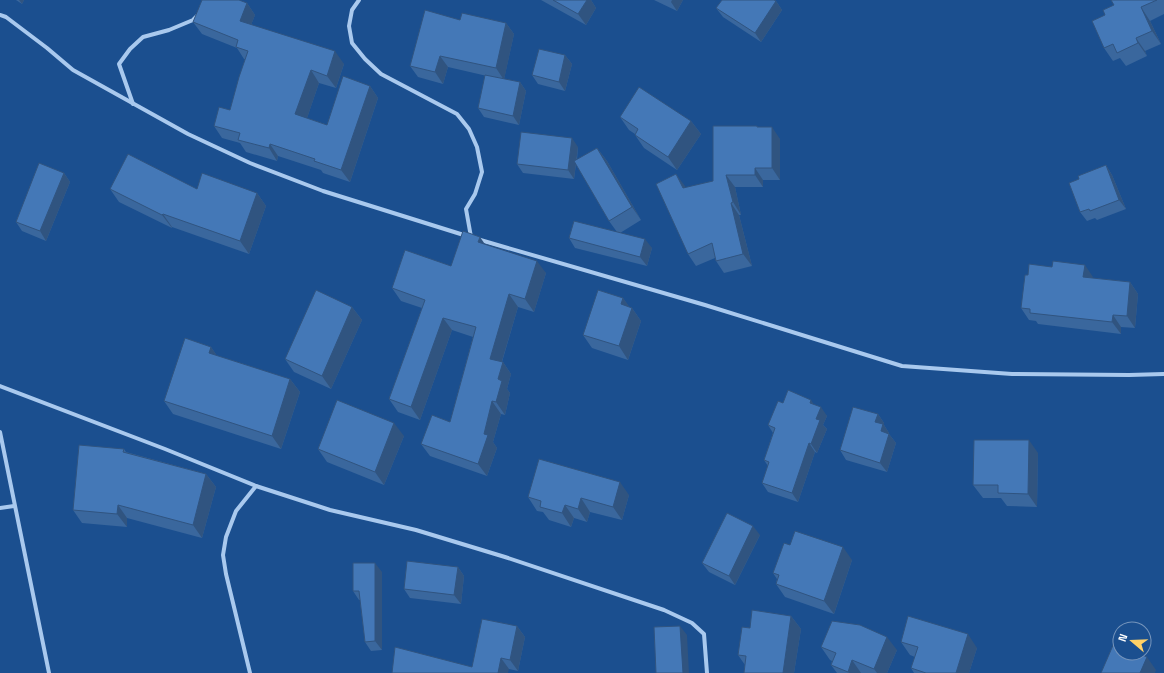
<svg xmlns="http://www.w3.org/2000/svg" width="1164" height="673" font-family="'Space Grotesk',sans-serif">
<rect width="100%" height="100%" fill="#1b4f8f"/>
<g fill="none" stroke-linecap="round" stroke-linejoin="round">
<g stroke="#a9c9ee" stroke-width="4">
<path d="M359 0 352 10 349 26 352 43 365 59 381 74 457 114 469 129 477 147 482 172 475 194 466 209 471 237"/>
<path d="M0 15 6 17 47 48 73 70 188 134 250 163 323 191 467 236"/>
<path d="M133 104 119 64 130 49 143 37 169 30 193 20 197 16"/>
<path d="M477 239 705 305 902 366 1012 374 1129 375 1164 374"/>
<path d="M0 386 165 449 256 486 330 510 416 530 505 557 664 610 692 623 704 634 707 673"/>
<path d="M0 432 49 673"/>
<path d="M0 508 14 506"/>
<path d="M250 673 226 574 223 555 226 537 236 511 256 486"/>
</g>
</g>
<g fill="#3a679d">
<path d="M16 0H24L22 4Z"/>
<path d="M541 0H591L596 8 586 25Z"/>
<path d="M654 0H683L677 11Z"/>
<path d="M1111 0H1164V14L1150 21 1161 44 1145 51 1147 56 1126 66 1120 58 1113 61 1104 48 1105 15 1114 5Z"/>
<path d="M776 1 782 10 761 42 723 17 716 8Z"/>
<path d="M247 3 255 15 251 25 344 64 336 88 319 83 307 118 327 125 370 86 378 98 350 182 323 173 321 170 278 156 277 161 246 152 240 143 222 138 214 126 230 110 245 59H244L237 48 202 34 193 22Z"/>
<path d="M460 20 506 23 514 34 504 79 520 82 526 91 519 125 484 117 478 108 487 76 448 67 443 84 418 77 410 66Z"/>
<path d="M565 55 572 64 565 91 538 84 532 75Z"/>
<path d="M620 117 691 121 701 134 677 170 644 148 635 135V134L629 130Z"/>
<path d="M757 126 758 127 780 139V180H763V187H735L741 215H739L752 266 724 273 716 261 715 258 696 266 688 254 676 174 685 188 713 181Z"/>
<path d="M578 147 577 160 597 148 607 161 641 220 620 233 652 248 647 266 575 248 569 238 617 232 609 221 576 164 574 179 523 173 517 164Z"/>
<path d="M1106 165 1112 175 1126 209 1097 220 1095 218 1087 221 1080 212 1079 179Z"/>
<path d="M64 173 70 182 46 241 22 231 16 222Z"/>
<path d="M110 189H197L257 193 266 206 249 254 172 227V228L119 202Z"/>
<path d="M485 244 546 273 534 312 518 307 502 362H503L511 374 507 389 510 393 505 415 501 414 493 442 497 448 487 476 430 456 421 444 450 422 473 337 452 330 420 420 398 412 389 399 422 308 401 301 392 288 451 266Z"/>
<path d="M1093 277V278L1130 282 1138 294 1135 328 1121 327V334L1038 324 1036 321 1029 320 1021 308Z"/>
<path d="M623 298 629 307 632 308 641 321 628 360 592 348 583 335Z"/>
<path d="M352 307 362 320 331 389 294 372 285 359Z"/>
<path d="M211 347 217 356 290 379 300 392 281 449 173 414 164 401Z"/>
<path d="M783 403 814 405 827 416 823 425 827 429 817 453 815 452 798 502 768 492 762 483 768 466 764 460 773 433 768 425Z"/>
<path d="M878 414 884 423V425L889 433V434L896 443 887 472 846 460 840 450Z"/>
<path d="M404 436 384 485 327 462 318 449Z"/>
<path d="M124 449 126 452 206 474 216 487 202 538 127 518V527L82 523 73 510Z"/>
<path d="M1038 453 1037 507 1007 506 1001 498H983L973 485Z"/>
<path d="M629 495 622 520 590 512 587 522 574 518 571 527 549 520 543 512 537 511 528 497Z"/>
<path d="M760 535 735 585 709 572 702 563Z"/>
<path d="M790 545 852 560 834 614 785 597 776 584 777 579 773 573Z"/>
<path d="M458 567 464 576 461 604 410 598 404 589Z"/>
<path d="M382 572V650L371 651 365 642 360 600H359L353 591Z"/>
<path d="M791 616 801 629 794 673H744L745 665 738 655 750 628Z"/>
<path d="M517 626 525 637 518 671 509 669 472 667Z"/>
<path d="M901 642 977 648 969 673H914L911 668 915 657 910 655Z"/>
<path d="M821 647 897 650 887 673H837L831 665 832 661 830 660Z"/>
</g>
<g fill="#305480">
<path d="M19 0H24L22 4Z"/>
<path d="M587 0H591L596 8 586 25 578 14Z"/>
<path d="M672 0H683L677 11 671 2Z"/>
<path d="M776 1 782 10 761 42 755 33Z"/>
<path d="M247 3 255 15 248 33 240 21Z"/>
<path d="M1141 7 1150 21 1161 44 1152 31Z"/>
<path d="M506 23 514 34 504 80 496 68Z"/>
<path d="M1136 38 1145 51 1147 56 1138 43Z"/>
<path d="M335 51 344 64 336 88 327 76Z"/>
<path d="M565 55 572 64 565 91 559 82Z"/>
<path d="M440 56 448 67 443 84 435 72Z"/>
<path d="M311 70 319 83 304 127 295 114Z"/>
<path d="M520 82 526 91 519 125 513 116Z"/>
<path d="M370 86 378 98 350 182 341 170Z"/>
<path d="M691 121 701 134 677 170 668 157Z"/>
<path d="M772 127 780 139V180L772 168Z"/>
<path d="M572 138 578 147 574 179 568 170Z"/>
<path d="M270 144 278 156 277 161 269 148Z"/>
<path d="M597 148 607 161 641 220 632 207Z"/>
<path d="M1106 165 1112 175 1126 209 1119 200Z"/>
<path d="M755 168 763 180V187L755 175Z"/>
<path d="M64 173 70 182 46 241 40 231Z"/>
<path d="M676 174 685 186 691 200 683 188Z"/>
<path d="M726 175 735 187 741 215 733 202Z"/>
<path d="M257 193 266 206 249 254 240 241Z"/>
<path d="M731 203 739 215 752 266 743 254Z"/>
<path d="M163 214 172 227V228L162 215Z"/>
<path d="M480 237 489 250 478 242Z"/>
<path d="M645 239 652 248 647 266 640 257Z"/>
<path d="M537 261 546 273 534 312 525 299Z"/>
<path d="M1085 265 1093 277 1092 289 1083 277Z"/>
<path d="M1130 282 1138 294 1135 328 1127 316Z"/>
<path d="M509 294 518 307 499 371 490 359Z"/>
<path d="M623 298 631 309 632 308 641 321 628 360 619 346 621 304Z"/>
<path d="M352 307 362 320 331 389 322 376Z"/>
<path d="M1113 315 1121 327V334L1112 322Z"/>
<path d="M443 318 452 330 420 420 411 407Z"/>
<path d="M211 347 220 360 209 353Z"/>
<path d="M503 362 511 374 507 389 510 393 505 415 496 402 498 379Z"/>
<path d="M290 379 300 392 281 449 272 436Z"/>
<path d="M811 400 817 409 810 403Z"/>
<path d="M492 401 501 414 493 442 497 448 487 476 478 464 484 434Z"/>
<path d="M821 407 827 416 823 425 827 429 817 453 811 444 816 419Z"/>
<path d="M878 414 884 423V425L889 433 887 440 875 422Z"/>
<path d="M394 423 404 436 384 485 375 472Z"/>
<path d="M889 434 896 443 887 472 880 463Z"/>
<path d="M1029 440 1038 453 1037 507 1028 494Z"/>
<path d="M809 443 815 452 798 502 792 493Z"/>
<path d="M206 474 216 487 202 538 193 525Z"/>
<path d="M620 482 629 495 622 520 613 507Z"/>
<path d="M581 498 590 512 587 522 578 509Z"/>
<path d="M118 505 127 518V527L117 514Z"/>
<path d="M565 505 574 518 571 527 562 513Z"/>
<path d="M753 526 760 535 735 585 729 576Z"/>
<path d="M843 547 852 560 834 614 824 601Z"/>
<path d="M375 563 382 572V650L375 641Z"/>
<path d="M458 567 464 576 461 604 454 595Z"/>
<path d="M791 616 801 629 794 673H783Z"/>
<path d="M517 626 525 637 518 671 510 660Z"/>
<path d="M680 626 687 635 689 673H683Z"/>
<path d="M968 634 977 648 969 673H956Z"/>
<path d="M887 637 897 650 887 673H877L874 669Z"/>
<path d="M1147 657 1156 670 1155 673H1140Z"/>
<path d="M501 658 509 669 508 673H498Z"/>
<path d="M852 660 861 673H849L848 672Z"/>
</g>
<g fill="#4478b7" stroke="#305480">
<path d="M202 0H239L247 3 240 21 335 51 327 76 311 70 295 114 327 125 343 76 370 86 341 170 314 161 315 159 270 144 269 148 238 140 240 133 214 126 219 107 230 110 239 77 248 51 236 47 238 40 193 22Z"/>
<path d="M553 0H587L578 14Z"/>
<path d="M722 0H774L776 1 755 33 716 8Z"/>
<path d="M1111 0H1157L1141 7 1152 31 1136 38 1138 43 1117 53 1113 44 1104 48 1092 21 1105 15 1103 10 1114 5Z"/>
<path d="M425 10 460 20 462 13 506 23 496 68 440 56 435 72 410 66Z"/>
<path d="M539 49 565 55 559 82 532 75Z"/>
<path d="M485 75 520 82 513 116 478 108Z"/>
<path d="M639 87 691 121 668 157 635 135 638 129 620 117Z"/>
<path d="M713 126H757V127H772V168H755V175H726L733 202 731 203 743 254 716 261 712 243 688 254 656 184 676 174 683 188 713 181Z"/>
<path d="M521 132 572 138 568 170 517 164Z"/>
<path d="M597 148 632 207 609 221 574 161Z"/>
<path d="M128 154 197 189 202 173 257 193 240 241 163 214 162 215 110 189Z"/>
<path d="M39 163 64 173 40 231 16 222Z"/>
<path d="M1106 165 1119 200 1090 211 1089 209 1080 212 1069 183 1079 179 1078 176Z"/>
<path d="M574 221 645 239 640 257 569 238Z"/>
<path d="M463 231 480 237 478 242 537 261 525 299 509 294 490 359 503 362 498 379 502 381 496 402 492 401 484 434 488 435 478 464 421 444 432 415 450 422 476 327 443 318 411 407 389 399 425 300 392 288 405 250 451 266Z"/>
<path d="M1053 261 1085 265 1083 277 1130 282 1127 316 1113 315 1112 322 1030 313V309L1021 308 1025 275H1028L1029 264 1052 267Z"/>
<path d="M316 290 352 307 322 376 285 359Z"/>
<path d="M598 290 623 298 621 304 632 308 619 346 583 335Z"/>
<path d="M185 338 211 347 209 353 290 379 272 436 164 401Z"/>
<path d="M788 390 811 400 810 403 821 407 816 419 820 420 811 444 809 443 792 493 762 483 769 462 764 460 775 428 768 425 778 401 783 403Z"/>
<path d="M337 400 394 423 375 472 318 449Z"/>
<path d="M853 407 878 414 875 422 883 424 881 431 889 434 880 463 840 450Z"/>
<path d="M974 440H1029L1028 494 998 493V485H973Z"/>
<path d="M79 445 124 449 123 452 206 474 193 525 118 505 117 514 73 510Z"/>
<path d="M539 459 620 482 613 507 581 498 578 509 565 505 562 513 540 507 541 501 528 497Z"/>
<path d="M727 513 753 526 729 576 702 563Z"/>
<path d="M795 531 843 547 824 601 776 584 779 575 773 573 784 543 790 545Z"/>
<path d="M407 561 458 567 454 595 404 589Z"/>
<path d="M353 563H375V641L365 642 359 591H353Z"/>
<path d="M752 610 791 616 783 673H744L746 656 738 655 742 627 750 628Z"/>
<path d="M908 616 968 634 956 673H926L911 668 918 647 901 642Z"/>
<path d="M482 619 517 626 510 660 501 658 498 673H392L395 647 472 667Z"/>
<path d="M832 621 860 625 887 637 874 669 852 660 848 672 831 665 836 653 821 647Z"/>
<path d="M680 626 683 673H656L654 627Z"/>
<path d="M1114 643 1120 646V653H1138L1147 657 1140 673H1101Z"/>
</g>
<g transform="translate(1132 641) rotate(289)"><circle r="19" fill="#1b4f8f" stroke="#7695bc"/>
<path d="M0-3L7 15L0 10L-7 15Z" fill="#ffd166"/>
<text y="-6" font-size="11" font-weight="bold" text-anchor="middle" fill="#ffffff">N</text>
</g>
</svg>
